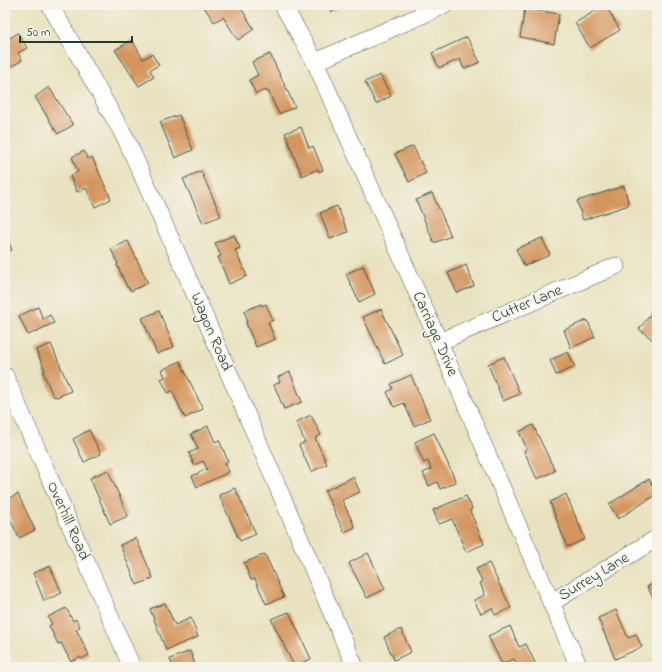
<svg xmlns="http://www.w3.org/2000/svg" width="662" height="672" font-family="'Indie Flower',sans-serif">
<rect width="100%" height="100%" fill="#f7f3e8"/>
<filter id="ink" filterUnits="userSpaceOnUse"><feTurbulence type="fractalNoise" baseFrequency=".025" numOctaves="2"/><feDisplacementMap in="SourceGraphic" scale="8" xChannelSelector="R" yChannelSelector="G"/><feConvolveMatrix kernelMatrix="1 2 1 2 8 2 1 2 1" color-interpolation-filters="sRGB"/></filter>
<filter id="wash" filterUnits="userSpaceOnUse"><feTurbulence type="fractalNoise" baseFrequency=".012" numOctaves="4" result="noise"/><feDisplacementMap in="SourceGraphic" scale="16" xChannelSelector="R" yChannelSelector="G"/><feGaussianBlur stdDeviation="0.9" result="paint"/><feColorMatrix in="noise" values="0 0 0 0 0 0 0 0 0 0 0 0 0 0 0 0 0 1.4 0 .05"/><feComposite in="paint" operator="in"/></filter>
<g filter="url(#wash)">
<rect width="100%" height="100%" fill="#e9e2c0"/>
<g id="blocks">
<g fill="#d4955d">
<path d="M207 5H239L254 29 238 40 223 17 214 22 204 7Z"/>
<path d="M327 5H344L331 12Z"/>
<path d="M605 5 620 30 590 48 575 23Z"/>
<path d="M525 8 559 14 554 44 520 37Z"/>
<path d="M18 33 27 48 18 53 22 60 11 67 5 60V41Z"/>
<path d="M467 37 480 62 464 69 460 59 439 68 432 53Z"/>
<path d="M132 40 143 59 152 54 159 65 150 70 154 77 139 86 115 50Z"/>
<path d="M270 54 295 107 279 114 268 91 266 92 265 90 256 94 249 80 258 75 252 62Z"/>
<path d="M380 75 391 96 376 104 365 82Z"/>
<path d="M49 87 73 125 58 134 35 97Z"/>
<path d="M179 115 193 150 175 158 160 122Z"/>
<path d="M301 127 309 148 313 146 323 170 319 172 318 169 302 176 285 133Z"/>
<path d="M413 146 426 173 409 182 395 154Z"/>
<path d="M84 151 88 159 92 157 111 199 95 207 86 188 77 192 70 176 78 172 72 157Z"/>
<path d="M201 171 221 216 203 223 183 179Z"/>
<path d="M624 186 629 205 583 220 577 201Z"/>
<path d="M432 193 451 236 434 243 416 200Z"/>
<path d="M337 206 348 232 330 239 320 213Z"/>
<path d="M5 233 12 250 5 253Z"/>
<path d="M234 235 240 248 235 250 247 276 229 284 218 257 221 256 215 243Z"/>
<path d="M542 238 550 255 524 266 516 249Z"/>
<path d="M128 241 148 283 131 291 129 288 127 287 117 265 118 264 111 249Z"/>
<path d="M466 265 474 286 457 293 448 273Z"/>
<path d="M363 266 375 294 359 302 346 274Z"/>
<path d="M261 304 262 306 266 304 273 320 268 322 275 339 256 347 246 323 247 319 244 311Z"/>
<path d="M38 307 43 319 50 315 54 323 28 335 19 316Z"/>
<path d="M657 307V341L654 339 653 340 639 329Z"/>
<path d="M381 309 403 355 385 364 363 317Z"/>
<path d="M159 311 174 347 157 354 142 318Z"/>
<path d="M587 320 595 337 571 348 564 330Z"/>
<path d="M51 344 71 391 57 397 53 396 43 372 45 370 36 350Z"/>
<path d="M568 352 575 367 556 375 550 360Z"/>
<path d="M504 357 520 394 503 401 488 364Z"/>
<path d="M180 361 203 409 185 418 172 391 168 393 161 379 165 377 162 370Z"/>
<path d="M290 372 302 402 284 409 274 385 280 382 278 377Z"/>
<path d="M411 375 430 419 414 426 404 403 394 407 387 392 393 389 391 384Z"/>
<path d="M311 415 321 435 315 438 327 464 311 472 299 445 305 442 296 422Z"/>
<path d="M533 425 555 471 537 479 524 451 527 449 519 432Z"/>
<path d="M208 426 215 442 219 440 228 461 225 463 229 472 197 487 192 476 207 469 203 461 194 465 189 453 198 449 191 434Z"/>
<path d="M89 430 101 454 84 462 73 439Z"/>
<path d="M434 433 456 482 440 489 437 482 429 486 423 473 431 469 428 461 424 463 415 442Z"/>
<path d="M108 470 128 516 110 524 90 478Z"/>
<path d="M353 477 360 492 342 500 355 527 344 532 325 491Z"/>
<path d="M649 479 657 494 618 519 609 504Z"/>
<path d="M235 488 256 534 240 541 219 495Z"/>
<path d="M18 494 35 530 19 538 5 508V500Z"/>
<path d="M566 494 585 539 567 547 550 502Z"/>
<path d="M466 496 472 508 470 511 484 544 466 552 452 519 439 524 433 510Z"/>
<path d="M136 538 153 578 137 585 120 545Z"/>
<path d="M368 553 385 589 367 598 349 563Z"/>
<path d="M265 554 284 597 266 604 255 579 251 580 244 563Z"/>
<path d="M489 563 511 608 495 615 492 608 481 614 474 600 485 595 480 583 483 582 476 569Z"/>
<path d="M50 566 62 593 44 601 33 573Z"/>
<path d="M657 581V604L647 587Z"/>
<path d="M165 603 175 625 191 618 198 637 166 650 150 609Z"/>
<path d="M66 608 73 621 76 619 80 627 76 629 89 655 81 659 80 657 71 662 61 643 58 644 49 626 52 624 48 617Z"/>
<path d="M616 610 628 638 636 634 642 647 615 659 598 618Z"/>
<path d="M289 612 311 659 294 666 271 619Z"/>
<path d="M510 626 519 647 526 644 537 667H517L514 659 502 664 488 636Z"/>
<path d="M401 629 411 652 394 660 384 637Z"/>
<path d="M190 651 196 667H173L170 659Z"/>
</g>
</g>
</g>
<g filter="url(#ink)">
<use href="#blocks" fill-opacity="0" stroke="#3d5649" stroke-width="1"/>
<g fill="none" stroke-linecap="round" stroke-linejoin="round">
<g stroke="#3d5649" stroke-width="18">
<g id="minor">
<path d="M50 5 126 139 185 271 355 667"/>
<path d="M283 5 315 62 439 342 579 667"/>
<path d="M315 62 445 5"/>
<path d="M439 342 616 266"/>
<path d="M5 376 132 667"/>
<path d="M551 603 657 538"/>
</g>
</g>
<use href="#minor" stroke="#fff" stroke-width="17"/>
</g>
</g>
<g text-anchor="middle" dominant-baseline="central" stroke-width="3.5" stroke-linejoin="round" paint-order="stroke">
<g font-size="16" fill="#1f3d34" stroke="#f7f3e8">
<text transform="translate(527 304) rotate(-23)">Cutter Lane</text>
<text transform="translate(211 332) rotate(67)">Wagon Road</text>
<text transform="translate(435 334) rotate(66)">Carriage Drive</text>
<text transform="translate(68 521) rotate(66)">Overhill Road</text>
<text transform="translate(594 577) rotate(-31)">Surrey Lane</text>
</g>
</g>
<rect width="662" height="672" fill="none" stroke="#f7f3e8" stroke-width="20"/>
<path d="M20 36v6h112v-6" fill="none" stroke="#1f3d34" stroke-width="2"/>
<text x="26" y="36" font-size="12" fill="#1f3d34" stroke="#f7f3e8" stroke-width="3" paint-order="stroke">50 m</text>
</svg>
